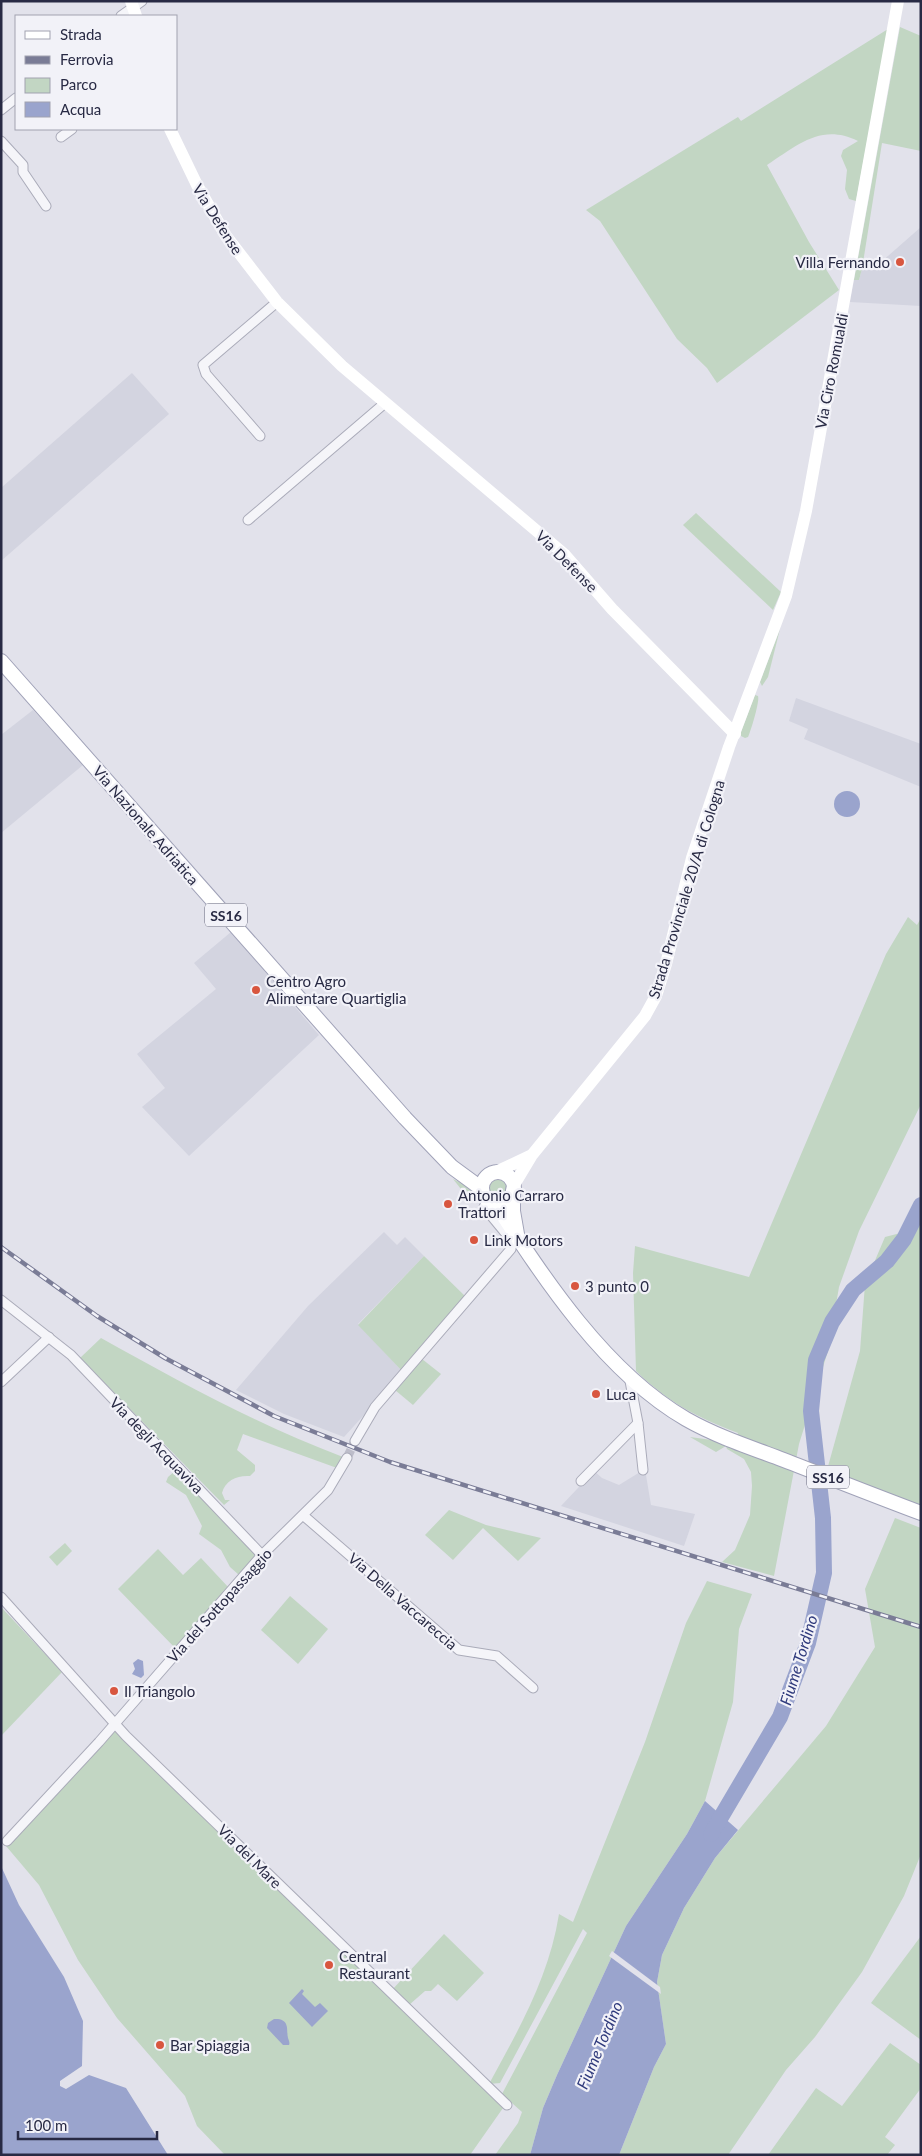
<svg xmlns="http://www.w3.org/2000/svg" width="922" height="2156" font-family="Lato,sans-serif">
<rect width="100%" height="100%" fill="#e2e2eb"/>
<g fill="#d3d4e0">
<path d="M921 227V306L850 302 854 280H859L862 269 871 268 888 256Z"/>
<path d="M132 373 169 414 1 561V488Z"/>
<path d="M796 698 921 744V787L804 739 808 729 789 721Z"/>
<path d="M33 710 83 765 1 833V735Z"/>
<path d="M231 932 319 1035 189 1156 142 1107 165 1088 137 1054 216 989 194 963Z"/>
<path d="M384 1232 397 1245 405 1237 424 1256 358 1324 403 1372 344 1437 284 1414 236 1390 308 1306Z"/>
<path d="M645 1469 651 1505 695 1514 684 1546 561 1506 594 1471 602 1478 619 1485Z"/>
</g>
<g fill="#c2d6c3">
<path d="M900 27 921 36V151L882 143 862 269 859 280H854Z"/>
<path d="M888 29 856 201 849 199 845 189 847 170 841 156 843 150 858 141C821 123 798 145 767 165L809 242 839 290 717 383 707 368 677 339 600 221 586 210 738 117 741 121Z"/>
<path d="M696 513 781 592 773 610 684 526 683 525Z"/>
<path d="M780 629 768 677 762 686 760 682Z"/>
<path d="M755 695 758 696C760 701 751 730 748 737L745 738 741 736V732Z"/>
<path d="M908 917 917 925 921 918V1104L859 1231 839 1287 828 1351 799 1444 774 1576 722 1562 735 1550 750 1515 752 1486 751 1472 744 1459 727 1449 726 1446 716 1452 690 1437 712 1440 732 1448 738 1433C696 1417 668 1402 636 1371L633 1273 635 1246 749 1277 886 954Z"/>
<circle cx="497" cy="1188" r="12"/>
<path d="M453 1179 471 1188 479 1196 472 1203Z"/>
<path d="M921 1218V1507L827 1470 860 1351 865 1284 885 1237 916 1229Z"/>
<path d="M424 1256 467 1298 403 1372 358 1325Z"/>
<path d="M101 1338C180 1382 258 1425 343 1457L337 1468 243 1434 237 1450 255 1465V1471L250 1476C238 1475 225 1480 222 1493L225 1500H230L224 1505 80 1358Z"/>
<path d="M422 1359 441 1374 413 1405 395 1390Z"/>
<path d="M176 1470 257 1554 239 1575 230 1567 221 1550 199 1534 202 1526 186 1495 166 1482 168 1477Z"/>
<path d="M449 1510 486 1525 541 1538 518 1561 483 1528 453 1560 425 1535Z"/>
<path d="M895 1518 921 1528V1854L904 1896 862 1972 815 2037 786 2070 728 2155H619L654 2067 666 2044 657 1982 662 1955 684 1908 715 1858 826 1726 875 1647 865 1589Z"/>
<path d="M65 1543 72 1551 57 1566 49 1557Z"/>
<path d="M158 1549 183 1575 201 1558 229 1588 176 1649 118 1589Z"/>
<path d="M707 1581 752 1594 739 1629 733 1702 705 1801 687 1834 626 1926 557 2075 543 2108 530 2155H495L518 2123 522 2112 502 2094 587 1933 583 1929 500 2083 489 2084C519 2029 549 1977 559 1914L573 1922 645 1742 686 1623Z"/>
<path d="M290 1596 328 1629 298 1664 261 1630Z"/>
<path d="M1 1607 62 1672 1 1736Z"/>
<path d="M115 1730 503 2108 470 2155H225L197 2126 185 2096 117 2018 78 1960 39 1885 6 1846Z"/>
<path d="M444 1934 484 1973 457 2001 438 1984 431 1991H425L409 2005 392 1990Z"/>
<path d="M921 1936V2040L871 2003Z"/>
<path d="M890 2043 921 2065V2088L885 2137 895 2145 887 2155H768L816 2088 842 2106Z"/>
</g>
<g fill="#9aa4cd">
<circle cx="847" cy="804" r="13"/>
<path d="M138 1659 143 1661 144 1675 141 1678 132 1674 135 1669 133 1663Z"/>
<path d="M705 1801 738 1830 715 1858 684 1908 662 1955 657 1982 666 2044 654 2067 619 2155H530L543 2108 557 2075 626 1926 687 1834Z"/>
<path d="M1 1866 19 1905 64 1977 83 2021 82 2066 60 2081V2086L66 2089 89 2075 126 2088 168 2155H1Z"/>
<path d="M302 1989 304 1991 302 1994 315 2007 320 2003 328 2011 312 2027 289 2003Z"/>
<path d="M274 2019C291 2018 286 2031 288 2038 289 2041 290 2043 289 2045H283L267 2028 268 2023Z"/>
</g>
<path fill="#e2e2eb" d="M612 1951 660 1987 661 1994 609 1956Z"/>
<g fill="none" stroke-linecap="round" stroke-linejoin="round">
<path stroke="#9aa4cd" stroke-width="16" d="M711 1834 780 1717 808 1643 824 1573 823 1518 811 1411 816 1360 832 1322 853 1290 887 1261 904 1239 921 1205"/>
<path stroke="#bdbdca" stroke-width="9" stroke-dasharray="9 4.5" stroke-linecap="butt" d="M347 1458 355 1441"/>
<g stroke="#aaabb9" stroke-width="11">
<g id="street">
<path d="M121 16 142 1"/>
<path d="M1 110 16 98"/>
<path d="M61 137 72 129"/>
<path d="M1 141 23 165V172L46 206"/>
<path d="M260 436 206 374 203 365 277 302"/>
<path d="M248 520 385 403"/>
<path d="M1 1300 71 1355 262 1555"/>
<path d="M1 1382 49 1337"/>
<path d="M638 1423 643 1470"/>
<path d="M355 1441 375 1407 511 1249 512 1241 484 1207 488 1200"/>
<path d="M581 1481 638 1423 629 1376"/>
<path d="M304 1516 459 1650 497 1656 533 1688"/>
<path d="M1 1597 126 1736 507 2105"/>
<path d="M7 1841 99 1742 262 1555 328 1490 347 1458"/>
</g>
</g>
<g stroke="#a0a2b8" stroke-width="16">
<g id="primary">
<path d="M1 661 405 1118 452 1167 482 1189"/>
<circle cx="498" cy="1188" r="16"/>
<path d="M513 1190V1211L517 1234"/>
<path d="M495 1203C545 1280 605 1372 686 1419 714 1435 746 1446 776 1457 825 1476 873 1495 921 1513"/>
</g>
</g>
<use href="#street" stroke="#f5f5f9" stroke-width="9"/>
<g stroke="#fff" stroke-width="12">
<path d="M131 1 136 16"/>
<path d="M170 129 197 185 226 236 277 302 342 366 564 554 612 609 735 734"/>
<path d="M496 1172 530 1156"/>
<path d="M514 1185 532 1155 645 1016 656 996 666 964 692 858 729 747 786 596 806 511 898 1"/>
</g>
<use href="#primary" stroke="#fff" stroke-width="14"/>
<g stroke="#7a7c96" stroke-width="4.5">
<path id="rail" d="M1 1247 97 1316 165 1358 274 1416 390 1462 921 1627"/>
</g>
<use href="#rail" stroke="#f2f2f8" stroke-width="2.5" stroke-dasharray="8" stroke-linecap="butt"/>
</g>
<g fill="#d8563f" stroke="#f2f2f8" stroke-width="2">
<circle cx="900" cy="262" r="5"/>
<circle cx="256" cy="990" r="5"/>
<circle cx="448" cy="1204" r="5"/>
<circle cx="474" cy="1240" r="5"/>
<circle cx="575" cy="1286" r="5"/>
<circle cx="596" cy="1394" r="5"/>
<circle cx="114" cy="1691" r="5"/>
<circle cx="329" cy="1965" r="5"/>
<circle cx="160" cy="2045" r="5"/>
</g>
<g text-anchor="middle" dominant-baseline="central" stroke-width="4.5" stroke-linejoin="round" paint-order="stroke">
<g fill="#f2f2f8" stroke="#65667a" stroke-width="1">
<rect x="205" y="903.5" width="42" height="23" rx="4"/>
<rect x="807" y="1465.5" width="42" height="23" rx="4"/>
</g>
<g font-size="14" font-weight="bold" fill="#282a44">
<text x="226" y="915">SS16</text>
<text x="828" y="1477">SS16</text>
</g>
<g font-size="15" fill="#282a44" stroke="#f2f2f8">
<text transform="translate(218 219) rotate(58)">Via Defense</text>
<text transform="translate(831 371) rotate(-79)">Via Ciro Romualdi</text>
<text transform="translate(567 561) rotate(45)">Via Defense</text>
<text transform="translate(146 825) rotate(49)">Via Nazionale Adriatica</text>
<text transform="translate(686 889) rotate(-73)">Strada Provinciale 20/A di Cologna</text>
<text transform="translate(157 1445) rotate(46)">Via degli Acquaviva</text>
<text transform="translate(403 1601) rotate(41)">Via Della Vaccareccia</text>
<text transform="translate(219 1605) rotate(-48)">Via del Sottopassaggio</text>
<text transform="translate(250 1856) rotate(45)">Via del Mare</text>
</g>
<g font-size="15" fill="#282a44" stroke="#f2f2f8" text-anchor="start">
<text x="890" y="262" text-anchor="end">Villa Fernando</text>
<text x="266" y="981">Centro Agro<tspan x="266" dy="17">Alimentare Quartiglia</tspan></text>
<text x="458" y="1195">Antonio Carraro<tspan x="458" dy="17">Trattori</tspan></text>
<text x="484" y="1240">Link Motors</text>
<text x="585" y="1286">3 punto 0</text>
<text x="606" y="1394">Luca</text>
<text x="124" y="1691">Il Triangolo</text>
<text x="339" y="1956">Central<tspan x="339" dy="17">Restaurant</tspan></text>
<text x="170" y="2045">Bar Spiaggia</text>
</g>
<g font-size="16" font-style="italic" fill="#2f3a7c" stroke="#f2f2f8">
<text transform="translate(798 1660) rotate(-73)">Fiume Tordino</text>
<text transform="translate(599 2045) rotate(-67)">Fiume Tordino</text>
</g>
</g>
<rect width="922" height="2156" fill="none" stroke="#282a44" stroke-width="5"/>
<rect x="15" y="15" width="162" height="115" fill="#f2f2f8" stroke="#a1a2b0"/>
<rect x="25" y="31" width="25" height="8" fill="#ffffff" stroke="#a1a2b0"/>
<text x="60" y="40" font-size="15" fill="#282a44">Strada</text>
<rect x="25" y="56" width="25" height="8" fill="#7a7c96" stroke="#a1a2b0"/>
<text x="60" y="65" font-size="15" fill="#282a44">Ferrovia</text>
<rect x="25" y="78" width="25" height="15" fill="#c2d6c3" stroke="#a1a2b0"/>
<text x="60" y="90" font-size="15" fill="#282a44">Parco</text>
<rect x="25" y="102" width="25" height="15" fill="#9aa4cd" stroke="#a1a2b0"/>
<text x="60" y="115" font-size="15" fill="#282a44">Acqua</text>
<path d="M18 2131v8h139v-8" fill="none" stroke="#282a44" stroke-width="2.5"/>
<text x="25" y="2131" font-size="15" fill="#282a44" stroke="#f2f2f8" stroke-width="4" paint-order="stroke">100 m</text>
</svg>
